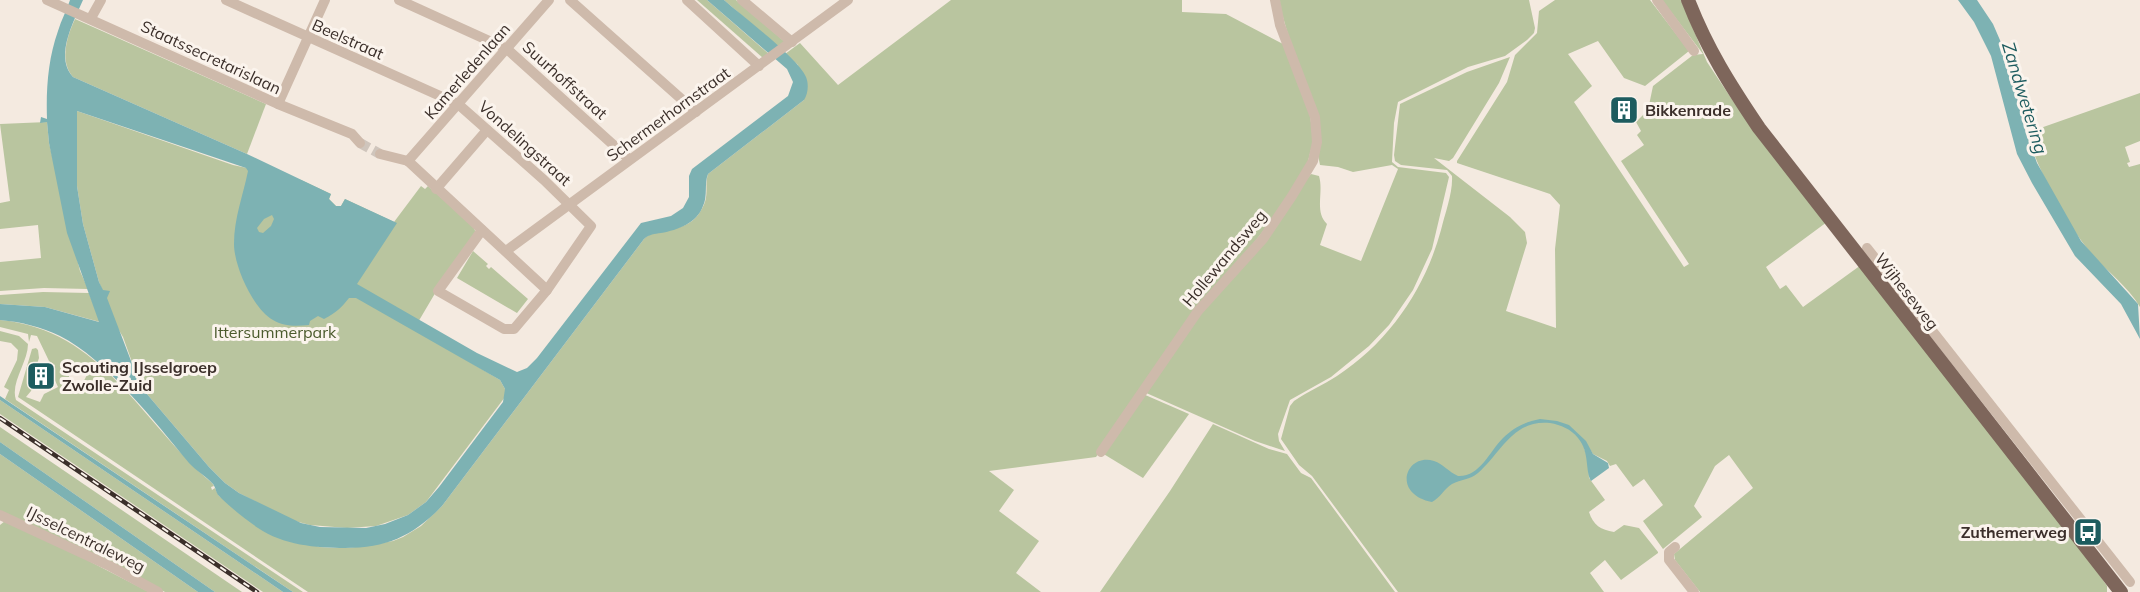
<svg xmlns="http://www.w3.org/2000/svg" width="2140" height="592" font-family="Mulish,sans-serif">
<rect width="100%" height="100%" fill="#f4eae0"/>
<g fill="#b9c59f" fill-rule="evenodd">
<path d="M697 0H707L769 54 763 58Z"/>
<path d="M724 0H736L785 42 778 47Z"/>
<path d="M951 0H1182V12L1226 14 1283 44 1310 113 1313 142 1307 165 1280 210 1233 269 1096 457 989 471 1014 490 999 511 1039 541 1016 573 1041 592H308L18 397 32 349 36 348 38 350 39 358 36 367 38 368 31 391 26 397 40 402 44 394 58 387 52 374 55 365 49 361 37 336 31 335 29 342 28 334 0 327V320C102 329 142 423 212 483L214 486 211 487 212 490 215 488 219 496 226 501 319 547 335 548H349L393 541 403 537 421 526 442 506 644 239C662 222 691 239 705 202 708 193 705 183 708 174L804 100 798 65 785 54 800 43 838 85ZM65 370 71 373 76 370 87 375 80 388 69 381V376L64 372Z"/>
<path d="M1278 0H1529L1535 28 1534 33 1527 40 1505 56 1468 67 1398 102 1394 123 1392 162 1398 167 1446 173 1449 177 1432 249 1413 290 1389 325 1369 346 1331 377 1290 400 1278 434 1279 441 1285 451 1255 441 1144 392 1197 315 1311 174 1319 176C1324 192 1314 212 1327 224L1320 245 1361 261 1398 169 1392 165 1353 172 1338 167 1320 165 1318 155 1319 141Z"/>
<path d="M1555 0H1650L1689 51 1645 86 1624 78 1598 41 1568 54 1592 86 1574 102 1684 267 1689 264 1621 161 1644 145 1637 135 1641 131 1636 122 1648 110 1653 86 1693 55 1703 54 1662 0H1681L1707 62 1733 101 1827 222 1766 267 1780 289 1786 285 1803 307 1861 265 2083 551 2107 586V592H1700L1675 560 1674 554 1753 488 1729 455 1715 466 1694 506 1702 517 1663 549 1643 521 1663 505 1644 479 1633 487 1616 464 1610 466 1607 461 1593 454 1587 445 1584 448 1588 459 1589 478 1605 500 1589 512C1593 525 1601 530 1614 532L1624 525 1639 528 1658 552V553L1621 580 1605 560 1590 573 1604 592H1398L1312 476 1299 465 1281 439 1290 406 1294 401C1307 392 1323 385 1337 376 1389 342 1425 289 1441 230 1445 213 1453 193 1452 176L1447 170 1401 165 1395 161 1394 155 1400 104 1467 72 1510 57 1499 83 1453 158 1449 161 1434 158 1510 217 1525 232 1527 243 1506 311 1556 328 1555 249 1560 205 1550 194 1457 163V161L1507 82 1515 55 1537 33 1539 11Z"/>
<path d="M75 19 266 104 247 154 73 77C59 61 67 36 75 19Z"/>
<path d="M2140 93V141L2125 147 2130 162 2127 163 2129 167 2140 164V307C2127 285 2106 271 2090 252 2063 219 2040 173 2026 133Z"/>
<path d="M77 111 233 165 301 180 331 194 329 199 336 206H341L345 199 394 222 421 186 425 189 428 186 473 226 476 233 437 290 414 329 500 380 505 389V397L426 502 408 515 376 526 347 528 310 525 291 520 239 493 225 483 209 467 141 387 123 337 114 322 99 282 83 224 77 186Z"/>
<path d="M47 122 49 143 80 271 88 289 44 288 0 291V262L41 258 38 225 0 229V203L10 201 0 124Z"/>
<path d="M473 251 488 264 486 266 489 269 491 267 528 299 517 313 457 278Z"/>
<path d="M43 292 89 293 100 322 45 307 0 304V295Z"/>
<path d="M0 331 19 336 28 344C28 362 10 383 16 400L303 592H293L5 399 9 390 4 387 17 360 18 350 11 343 0 341Z"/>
<path d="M1143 394 1189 414 1143 478 1102 453Z"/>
<path d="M0 400 283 592H263L0 414Z"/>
<path d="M1213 424 1269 449 1287 454 1301 473 1311 478 1395 592H1100L1170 491Z"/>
<path d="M0 427 242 592H215L0 442Z"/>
<path d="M0 454 198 592H165L0 511Z"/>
<path d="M5 521 54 543 149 592H0V525Z"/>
</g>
<g fill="#7db2b3" fill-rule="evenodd">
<path d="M70 0H83C74 21 54 57 73 77L247 154 331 194 329 199 336 206H341L345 199 397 223 357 284 477 353 517 372 527 368 537 358 641 223 671 216 683 208 689 197V176L692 169 788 96 793 82 787 69 707 0H724C741 15 799 59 806 77 809 84 808 94 804 100L708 174C704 184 708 196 703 206 697 223 678 230 661 233 654 234 650 234 644 239L442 506C413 536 387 548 345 548 316 548 283 545 258 528 245 519 230 507 219 496 216 493 216 488 213 484 206 476 196 471 189 463 156 423 106 359 60 336 41 327 22 322 0 320V304L45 307 99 322 67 233 49 143 47 122 40 123 41 117 47 119C46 89 48 59 58 31 61 20 67 10 70 0ZM77 111 246 168 248 171C243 196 234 218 234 244 234 266 253 309 273 320 284 327 297 326 309 325L310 321 318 316 324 319C336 313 341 308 349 298H356L500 380 505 389 503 402 439 487 426 502 408 515 385 524 366 528 320 527 301 523 239 493 225 483 209 467 141 387 107 298 110 291 103 290 99 282 83 224 77 186ZM272 215 274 219 271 226 263 233 259 232 257 228 264 219Z"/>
<path d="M1958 0H1977L1993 24 2006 54 2026 133 2037 163 2081 241 2138 304 2140 339 2121 304 2075 256 2032 183 2017 154 1991 56 1974 22Z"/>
<path d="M0 396 293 592H283L0 400Z"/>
<path d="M1540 419 1557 421 1569 425 1586 441 1593 454 1608 463 1609 468 1591 481C1585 471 1590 452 1578 438 1571 429 1561 425 1550 423 1513 419 1501 453 1478 473 1470 480 1461 479 1452 484 1444 489 1441 497 1432 502 1390 493 1407 452 1434 461 1443 464 1449 472 1458 476 1480 477 1489 452 1503 438 1514 427 1525 422 1540 419Z"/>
<path d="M0 442 215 592H198L0 454Z"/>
</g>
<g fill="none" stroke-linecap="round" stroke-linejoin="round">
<path stroke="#cfc5bc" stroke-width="10" stroke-dasharray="10 5" stroke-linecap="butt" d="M360 143 380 154"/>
<g stroke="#cebaab" stroke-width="10">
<path d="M47 0 278 104 352 134 360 143"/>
<path d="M226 0 458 104 544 180 591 226 547 290 514 329H504L438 291 482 230"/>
<path d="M399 0 507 49 629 159"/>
<path d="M570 0 696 112"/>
<path d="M687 0 759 66"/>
<path d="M742 0 792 42"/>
<path d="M1657 0 1694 51"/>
<path d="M91 18 101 0"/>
<path d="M278 104 325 0"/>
<path d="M380 154 408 161"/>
<path d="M408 161 549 0"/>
<path d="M408 161 547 290"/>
<path d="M436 189 487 130"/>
<path d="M1867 248 2130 582"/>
<path d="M506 251 848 0"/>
<path d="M1101 452 1198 311 1263 239 1292 196 1313 161 1317 142 1315 117 1280 25 1275 0"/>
<path d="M0 515 110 566 158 592"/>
<path d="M1675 547 1669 552V560L1694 592"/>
</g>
<path stroke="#7e665b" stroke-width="14" d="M1688 0C1707 49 1730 85 1759 128L2121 592"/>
<g stroke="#3b2f2a" stroke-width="4.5">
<path id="rail" d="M0 418 257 592"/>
</g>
<use href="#rail" stroke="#fbf4ed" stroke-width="2" stroke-dasharray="7" stroke-linecap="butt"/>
</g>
<defs>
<g id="building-square" transform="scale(1.5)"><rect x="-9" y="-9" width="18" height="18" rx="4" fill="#1d5c5f" stroke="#fbf4ed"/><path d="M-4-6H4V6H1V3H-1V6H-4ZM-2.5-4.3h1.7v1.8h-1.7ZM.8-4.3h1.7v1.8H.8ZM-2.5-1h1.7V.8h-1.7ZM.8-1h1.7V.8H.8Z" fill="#fff"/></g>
<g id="bus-square" transform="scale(1.5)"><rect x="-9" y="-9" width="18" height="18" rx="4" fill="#1d5c5f" stroke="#fbf4ed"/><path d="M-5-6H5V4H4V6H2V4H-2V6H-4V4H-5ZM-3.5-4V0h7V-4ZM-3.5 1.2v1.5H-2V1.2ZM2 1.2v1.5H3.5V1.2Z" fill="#fff"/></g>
</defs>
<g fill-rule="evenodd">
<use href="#building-square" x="1624" y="110"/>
<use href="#building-square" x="41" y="376"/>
<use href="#bus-square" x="2088" y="532"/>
</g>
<g text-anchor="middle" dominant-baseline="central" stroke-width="6" stroke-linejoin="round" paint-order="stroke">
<g font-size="16" fill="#3b2f2a" stroke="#fbf4ed">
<text transform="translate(348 39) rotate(24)">Beelstraat</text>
<text transform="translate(211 57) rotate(25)">Staatssecretarislaan</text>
<text transform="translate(467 71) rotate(-49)">Kamerledenlaan</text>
<text transform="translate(565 80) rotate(42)">Suurhoffstraat</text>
<text transform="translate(668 114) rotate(-36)">Schermerhornstraat</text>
<text transform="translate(525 143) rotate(42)">Vondelingstraat</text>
<text transform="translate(1224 258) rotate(-50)">Hollewandsweg</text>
<text transform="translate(1907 291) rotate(52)">Wijheseweg</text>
<text transform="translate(86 539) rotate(26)">IJsselcentraleweg</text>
</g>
<g font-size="16" font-weight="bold" fill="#3b2f2a" stroke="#fbf4ed" text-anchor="start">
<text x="1645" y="110">Bikkenrade</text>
<text x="62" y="367">Scouting IJsselgroep<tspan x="62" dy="18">Zwolle-Zuid</tspan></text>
<text x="2067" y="532" text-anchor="end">Zuthemerweg</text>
</g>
<g font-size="16" fill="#4b5b2d" stroke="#fbf4ed">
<text x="275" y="332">Ittersummerpark</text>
</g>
<g font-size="18" font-style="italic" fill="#1d5c5f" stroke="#fbf4ed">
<text transform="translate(2025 98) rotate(73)">Zandwetering</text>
</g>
</g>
</svg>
